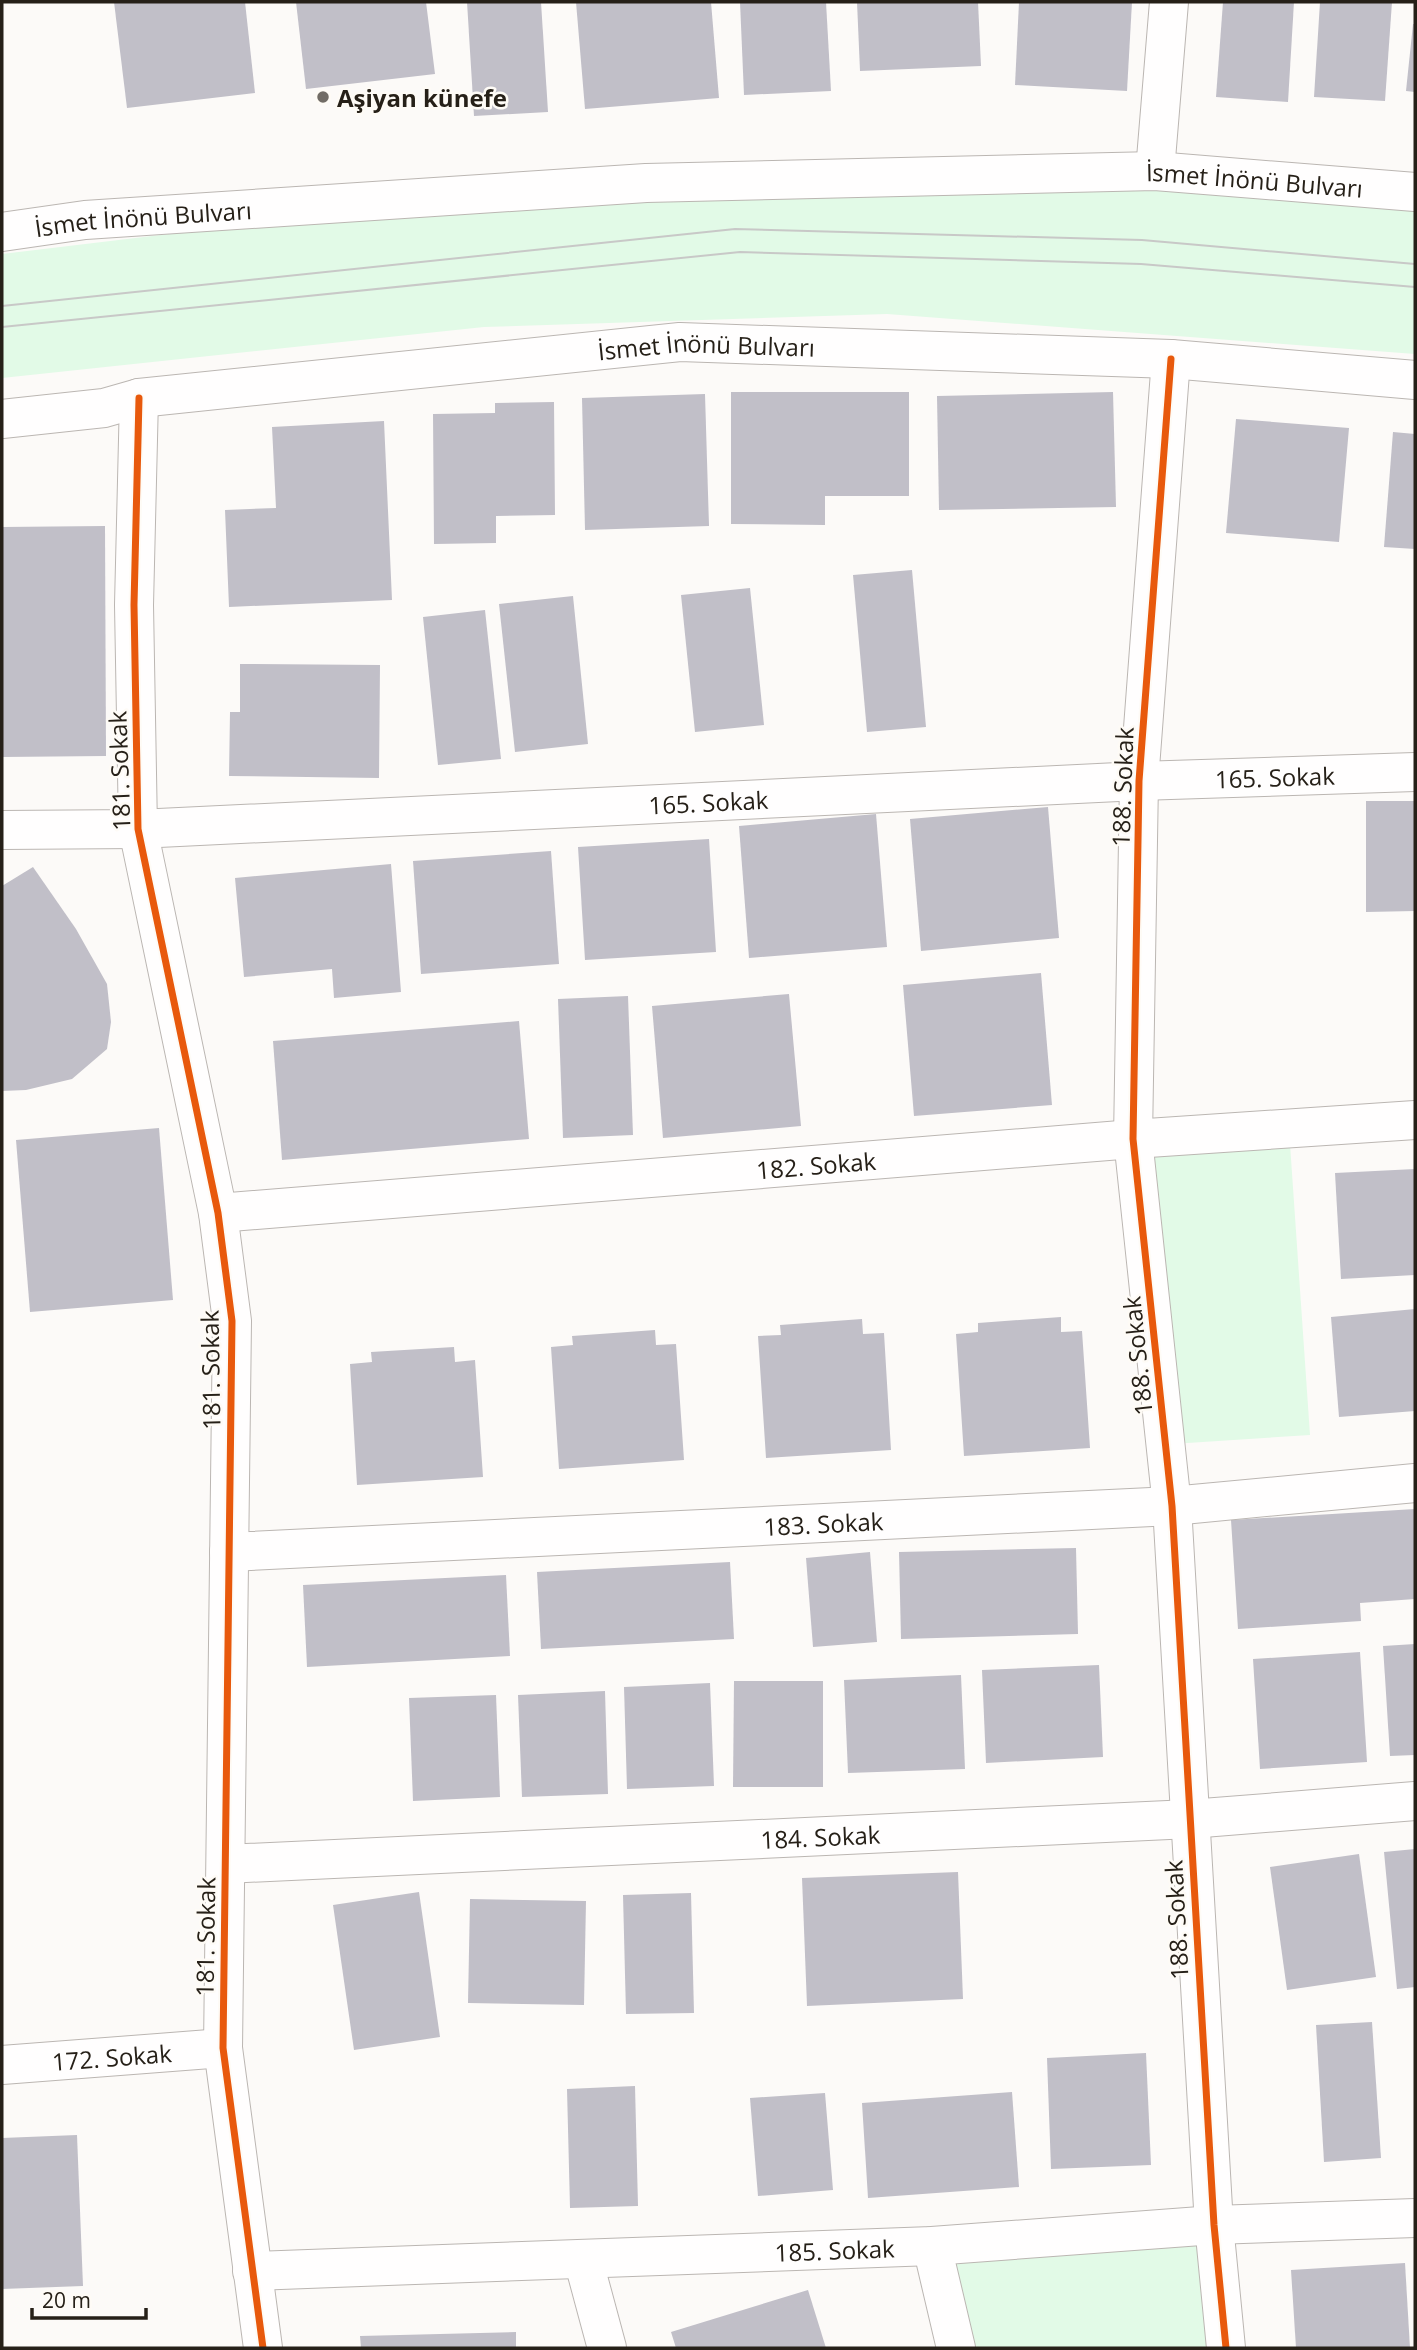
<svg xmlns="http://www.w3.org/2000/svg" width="1417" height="2350" font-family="'Open Sans',sans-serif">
<rect width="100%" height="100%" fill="#fcfaf8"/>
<g fill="#e2fae7">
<path d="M626 179 1415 189V354L887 314 484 327 2 378V254Z"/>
<path d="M1290 1144 1310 1435 1172 1444 1153 1153Z"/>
<path d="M1214 2225 1226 2348H956L932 2246Z"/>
</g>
<g fill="#c1bfc8">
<path d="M114 2H245L255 93 127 108Z"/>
<path d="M296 2H426L435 74 306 89Z"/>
<path d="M467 2H541L548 112 474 116Z"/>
<path d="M576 2H711L719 98 585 109Z"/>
<path d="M740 2H826L831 91 744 95Z"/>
<path d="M857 2H978L981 66 860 71Z"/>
<path d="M1019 2H1132L1127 91 1015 85Z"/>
<path d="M1223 2H1294L1288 102 1216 97Z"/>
<path d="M1320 2H1392L1385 101 1314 97Z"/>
<path d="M1413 24H1415V92L1406 91Z"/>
<path d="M731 392H909V496H825V525L731 524Z"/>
<path d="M1113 392 1116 507 939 510 937 396Z"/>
<path d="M705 394 709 526 585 530 582 398Z"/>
<path d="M554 402 555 515 496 516V543L434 544 433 414 495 413V403Z"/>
<path d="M1236 419 1349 428 1339 542 1226 533Z"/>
<path d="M384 421 392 600 229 607 225 510 276 508 272 427Z"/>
<path d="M1393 432 1415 434V549L1384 547Z"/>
<path d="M105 526 106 756 2 757V527Z"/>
<path d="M912 570 926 727 867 732 853 575Z"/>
<path d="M750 588 764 725 695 732 681 595Z"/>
<path d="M573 596 588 744 515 752 499 604Z"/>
<path d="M485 610 501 759 438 765 423 617Z"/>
<path d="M240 664 380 665 379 778 229 776 230 712H240Z"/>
<path d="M1366 801H1415V911L1366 912Z"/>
<path d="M1048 807 1059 938 921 951 910 819Z"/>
<path d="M876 814 887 947 749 958 739 826Z"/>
<path d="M709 839 716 952 585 960 578 847Z"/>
<path d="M551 851 559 964 421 974 413 861Z"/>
<path d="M391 864 401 992 334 998 332 969 244 977 235 878Z"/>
<path d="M33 867 76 929 107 984 111 1022 107 1049 72 1079 26 1090 2 1091V886Z"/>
<path d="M1041 973 1052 1105 914 1116 903 985Z"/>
<path d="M789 994 801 1126 663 1138 652 1006Z"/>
<path d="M628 996 633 1135 563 1138 558 999Z"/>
<path d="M519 1021 529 1139 282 1160 273 1041Z"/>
<path d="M159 1128 173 1300 30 1312 16 1140Z"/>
<path d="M1415 1169V1275L1341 1279 1335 1173Z"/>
<path d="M1415 1309V1411L1339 1417 1331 1317Z"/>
<path d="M1061 1317V1332L1082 1331 1090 1448 964 1456 956 1334 978 1332V1323Z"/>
<path d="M862 1319 863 1334 884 1333 891 1450 766 1458 758 1336 781 1335 780 1325Z"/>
<path d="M655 1330 656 1345 676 1344 684 1460 559 1469 551 1347 573 1345 572 1336Z"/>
<path d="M454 1347 455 1362 475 1360 483 1477 357 1485 350 1364 372 1362 371 1352Z"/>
<path d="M1415 1509V1599L1360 1603 1361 1621 1238 1629 1231 1520Z"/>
<path d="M1076 1548 1078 1634 901 1639 899 1552Z"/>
<path d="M870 1552 877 1642 813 1647 806 1558Z"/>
<path d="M730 1562 734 1639 541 1649 537 1572Z"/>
<path d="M506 1575 510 1656 307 1667 303 1585Z"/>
<path d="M1415 1644V1755L1390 1756 1383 1646Z"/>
<path d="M1360 1652 1367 1762 1260 1769 1253 1659Z"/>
<path d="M1099 1665 1103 1757 986 1763 982 1670Z"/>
<path d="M961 1675 965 1769 848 1773 844 1680Z"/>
<path d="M734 1681H823V1787H733Z"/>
<path d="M710 1683 714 1786 627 1789 624 1687Z"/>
<path d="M605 1691 608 1794 522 1797 518 1695Z"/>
<path d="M496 1695 500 1797 413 1801 409 1698Z"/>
<path d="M1415 1849V1987L1397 1989 1384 1852Z"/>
<path d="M1359 1854 1376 1977 1287 1990 1270 1867Z"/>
<path d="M958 1872 963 1999 807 2006 802 1878Z"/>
<path d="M419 1892 440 2037 354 2050 333 1905Z"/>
<path d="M691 1893 694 2013 626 2014 623 1895Z"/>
<path d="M470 1899 586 1901 584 2005 468 2003Z"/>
<path d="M1372 2022 1381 2158 1324 2162 1316 2025Z"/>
<path d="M1146 2053 1151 2165 1051 2169 1047 2058Z"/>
<path d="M635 2086 638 2206 570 2208 567 2089Z"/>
<path d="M1012 2092 1019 2187 868 2198 862 2103Z"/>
<path d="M825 2093 833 2190 758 2196 750 2098Z"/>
<path d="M77 2135 83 2286 2 2289V2138Z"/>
<path d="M1405 2263 1410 2348H1296L1291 2270Z"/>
<path d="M808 2290 826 2348H676L671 2332Z"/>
<path d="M516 2332V2348H361L360 2336Z"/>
</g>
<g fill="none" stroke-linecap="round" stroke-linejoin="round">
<g stroke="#bbb6b2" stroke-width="40">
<g id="minor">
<path d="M1155 171 1169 2"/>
<path d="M1171 359 1139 781 1133 1139 1172 1506 1214 2225 1226 2348"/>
<path d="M139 398 134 605 138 829 218 1213 232 1321 223 2048 263 2348"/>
<path id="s1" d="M2 830 138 829 1139 781 1415 772"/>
<path id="s2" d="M218 1213 1133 1139 1415 1120"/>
<path id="s3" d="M229 1552 1172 1506 1415 1483"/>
<path id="s4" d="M226 1864 1190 1819 1415 1801"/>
<path id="s5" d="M2 2065 223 2048"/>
<path d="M932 2246 956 2348"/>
<path d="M583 2259 607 2348"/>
<path id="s6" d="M252 2271 932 2246 1214 2225 1415 2218"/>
</g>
</g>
<g stroke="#bbb6b2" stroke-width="40">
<g id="primary">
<path id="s7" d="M2 232 85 220 646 183 1155 171 1415 192"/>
<path id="s8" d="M2 419 104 408 139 398 680 342 1171 359 1415 380"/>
</g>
</g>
<use href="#minor" stroke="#fffefe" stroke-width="38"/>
<use href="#primary" stroke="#fffefe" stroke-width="38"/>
<g stroke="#c8c8c7" stroke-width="2">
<path d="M2 306 735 229 1142 240 1415 264"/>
<path d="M2 327 740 252 1141 264 1415 287"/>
</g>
<g stroke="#fefbf6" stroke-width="11">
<g id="cycleway">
<path d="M1171 359 1139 781 1133 1139 1172 1506 1214 2225 1226 2348"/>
<path d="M139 398 134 605 138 829 218 1213 232 1321 223 2048 263 2348"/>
</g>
</g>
<use href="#cycleway" stroke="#e8590c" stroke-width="7"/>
</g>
<circle fill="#716c66" stroke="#fefbf6" stroke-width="2.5" cx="323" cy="97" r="7"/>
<g text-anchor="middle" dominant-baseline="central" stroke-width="5" stroke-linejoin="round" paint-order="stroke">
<g font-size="24" font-weight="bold" fill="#262018" stroke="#fefbf6" text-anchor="start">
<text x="337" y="97">Aşiyan künefe</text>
</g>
<g font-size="24" fill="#262018" stroke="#fefbf6">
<text stroke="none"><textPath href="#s7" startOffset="1255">İsmet İnönü Bulvarı</textPath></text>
<text stroke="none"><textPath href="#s7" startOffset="142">İsmet İnönü Bulvarı</textPath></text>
<text stroke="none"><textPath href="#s8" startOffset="709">İsmet İnönü Bulvarı</textPath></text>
<text transform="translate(119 771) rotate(-92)">181. Sokak</text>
<text stroke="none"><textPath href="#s1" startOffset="1274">165. Sokak</textPath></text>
<text transform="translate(1122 787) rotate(-88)">188. Sokak</text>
<text stroke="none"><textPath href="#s1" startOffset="707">165. Sokak</textPath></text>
<text stroke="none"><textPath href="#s2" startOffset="600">182. Sokak</textPath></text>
<text transform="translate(1137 1356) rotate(-96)">188. Sokak</text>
<text transform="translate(210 1370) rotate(-91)">181. Sokak</text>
<text stroke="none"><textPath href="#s3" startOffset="595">183. Sokak</textPath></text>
<text stroke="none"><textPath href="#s4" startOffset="595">184. Sokak</textPath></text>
<text transform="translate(1176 1920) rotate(-93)">188. Sokak</text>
<text transform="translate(205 1937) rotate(-89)">181. Sokak</text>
<text stroke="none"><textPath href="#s5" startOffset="110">172. Sokak</textPath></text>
<text stroke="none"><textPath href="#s6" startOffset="583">185. Sokak</textPath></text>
</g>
</g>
<rect width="1417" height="2350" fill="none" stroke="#262018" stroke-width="7"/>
<path d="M32 2308v10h114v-10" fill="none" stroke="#262018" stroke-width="3.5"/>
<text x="42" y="2308" font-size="21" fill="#262018" stroke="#fefbf6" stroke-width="5" paint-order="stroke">20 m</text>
</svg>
